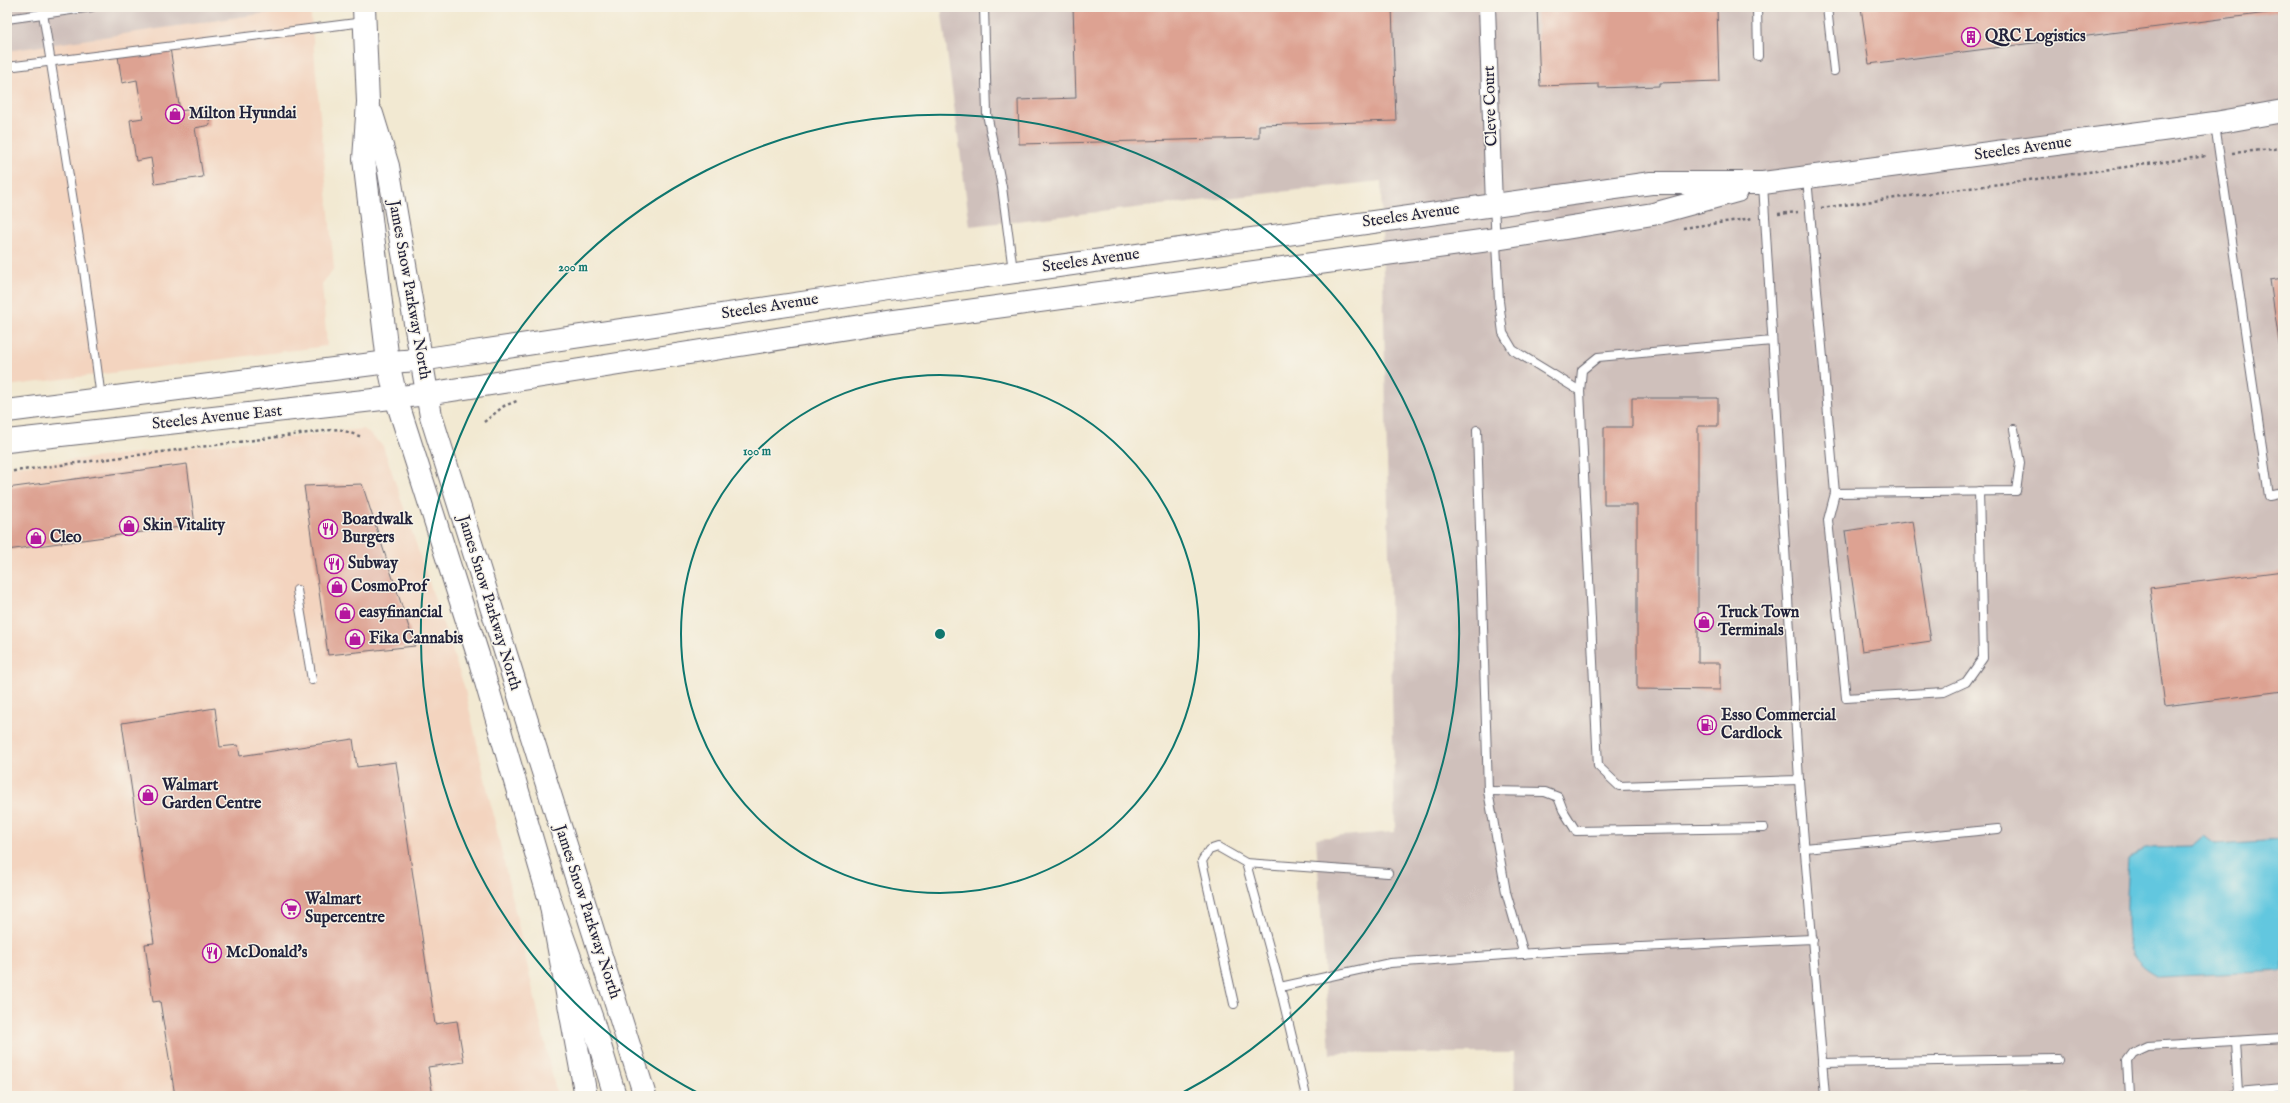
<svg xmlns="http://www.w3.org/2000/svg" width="2290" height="1103" font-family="'IM FELL English',serif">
<rect width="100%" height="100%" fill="#f7f3e8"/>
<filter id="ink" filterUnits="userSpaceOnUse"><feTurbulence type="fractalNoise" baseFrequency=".025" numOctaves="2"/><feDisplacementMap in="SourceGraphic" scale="8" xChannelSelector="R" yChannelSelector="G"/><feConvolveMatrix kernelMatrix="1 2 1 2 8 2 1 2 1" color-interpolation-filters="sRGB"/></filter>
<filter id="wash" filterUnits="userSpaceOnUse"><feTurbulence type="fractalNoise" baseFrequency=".012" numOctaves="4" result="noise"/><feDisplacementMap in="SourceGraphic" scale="16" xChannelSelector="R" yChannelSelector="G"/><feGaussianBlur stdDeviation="0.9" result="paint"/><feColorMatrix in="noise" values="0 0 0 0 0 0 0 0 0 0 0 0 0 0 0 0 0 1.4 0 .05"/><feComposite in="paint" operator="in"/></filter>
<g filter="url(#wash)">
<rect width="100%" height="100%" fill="#f2e9d2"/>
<g fill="#f3d4bf">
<path d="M179 7H310L334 268 322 284 327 346 7 386V30Z"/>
<path d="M364 429 383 446 464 686 557 1096H7V467Z"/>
</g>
<g fill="#cfc0bb">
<path d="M7 7H301V8L7 51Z"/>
<path d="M941 7H2283V1096H1515L1514 1053H1330L1316 838 1395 832 1381 181 970 226Z"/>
</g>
<path fill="#62c7df" stroke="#42748d" d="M2204 836 2215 844 2283 840V971L2159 977C2149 972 2139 965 2133 955 2123 939 2128 880 2129 859L2146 848 2192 847Z"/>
<g id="blocks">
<g fill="#dda292">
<path d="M1073 7H1392L1396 121 1259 125V138L1019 144 1018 100 1076 98Z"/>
<path d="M1537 7H1717L1719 81 1659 83V86L1599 88V84L1540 86Z"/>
<path d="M1861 7H2283V11L1869 64Z"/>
<path d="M170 48 180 111 207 107 210 125 195 128 203 177 155 184 151 158 136 161 130 120 143 118 137 80 122 83 118 56Z"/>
<path d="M2283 278V363H2282L2270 280Z"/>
<path d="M1632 398H1718V426H1698V663H1720V690L1637 689V505H1604V427H1632Z"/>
<path d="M187 464 195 525 7 550V488Z"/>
<path d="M362 484 415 646 328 655 304 486Z"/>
<path d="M1913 521 1931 641 1862 651 1845 531Z"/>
<path d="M2283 571V691L2165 706 2150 588Z"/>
<path d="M215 708 220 747 238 745 240 756 353 739 357 767 396 762 435 1024 457 1021 464 1062 428 1067 433 1096H175L160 1001 153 1002 145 944 154 943 122 723Z"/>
</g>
</g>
</g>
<g filter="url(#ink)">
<use href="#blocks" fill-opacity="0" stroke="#6b6870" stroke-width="1"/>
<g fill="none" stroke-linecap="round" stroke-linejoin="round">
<g stroke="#6b6870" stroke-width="10">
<g id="lane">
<path d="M42 7 84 270 101 398"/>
<path d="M984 7 987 114 1002 187 1013 271"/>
<path d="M1757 7 1758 56"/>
<path d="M1827 7 1834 71"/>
<path d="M7 19 92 7"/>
<path d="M7 67 364 22"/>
<path d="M2215 124 2269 496 2283 493"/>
<path d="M1807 178 1835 493 2016 491 2020 463 2014 429"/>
<path d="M1763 184 1799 780 1619 786 1598 766 1580 391 1582 370 1598 357 1772 341"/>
<path d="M1494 205 1499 301 1503 333 1513 350 1580 391"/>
<path d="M1477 430 1488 791 1506 892 1524 954"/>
<path d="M1835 493 1828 520 1846 698 1944 692 1966 682 1983 658 1979 491"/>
<path d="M297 590 312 680"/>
<path d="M1799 780 1825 1096"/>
<path d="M1488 791 1545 792 1558 797 1563 810 1576 831 1764 828"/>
<path d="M1805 848 1998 829"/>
<path d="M1388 873 1246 863 1280 987 1390 963 1577 950 1813 939"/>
<path d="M1280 987 1306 1096"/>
<path d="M1234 1004 1202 861 1209 850 1218 847 1246 863"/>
<path d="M2235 1041 2238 1092"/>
<path d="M1822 1063 2058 1059"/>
<path d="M2129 1096 2127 1061 2133 1053 2148 1046 2283 1038"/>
<path d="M2224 1096 2238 1092 2283 1088"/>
</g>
</g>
<g stroke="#6b6870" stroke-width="18">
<path id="street" d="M1487 7 1494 205"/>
</g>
<g stroke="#6b6870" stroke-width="24">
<g id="secondary">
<path d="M364 7 368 102 364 159 388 362 396 398 478 655 550 901 592 1019 615 1096"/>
<path d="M372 114 388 166 431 416 645 1096"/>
<path d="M7 411 388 362 420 360 916 286 1651 183H1763L2215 123 2283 111"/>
<path d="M7 441 427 394 886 322 1496 239 1653 214 1737 191"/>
</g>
</g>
<g stroke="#6b6870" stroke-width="24">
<path id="highway" d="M550 901 586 1096"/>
</g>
<g stroke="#6b6870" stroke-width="2.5" stroke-dasharray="3 3" stroke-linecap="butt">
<path d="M2232 153 2283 148"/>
<path d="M1821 208 2207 156"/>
<path d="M1778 214 1798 212"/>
<path d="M1683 228 1753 218"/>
<path d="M484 422 504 406 517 401"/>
<path d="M7 472 339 429 362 437"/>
</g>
<use href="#lane" stroke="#fff" stroke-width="8"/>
<use href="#street" stroke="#fff" stroke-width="16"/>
<use href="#secondary" stroke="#fff" stroke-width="22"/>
<use href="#highway" stroke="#fff" stroke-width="22"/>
</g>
</g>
<g fill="none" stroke="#0f766e" stroke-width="2">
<circle cx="940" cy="634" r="259"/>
<path d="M700 1094A519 519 0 1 1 1180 1094"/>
</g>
<defs>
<g id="building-ring" transform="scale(1)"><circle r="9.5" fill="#f7f3e8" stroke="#b5179e" stroke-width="1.5"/><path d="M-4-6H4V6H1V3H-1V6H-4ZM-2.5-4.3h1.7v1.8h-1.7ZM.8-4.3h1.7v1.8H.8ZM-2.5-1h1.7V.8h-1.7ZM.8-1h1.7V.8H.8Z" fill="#b5179e"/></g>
<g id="shop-ring" transform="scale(1)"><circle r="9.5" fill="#f7f3e8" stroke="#b5179e" stroke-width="1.5"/><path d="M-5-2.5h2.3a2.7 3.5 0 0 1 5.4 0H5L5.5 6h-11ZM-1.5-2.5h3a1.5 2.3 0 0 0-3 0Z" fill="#b5179e"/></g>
<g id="restaurant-ring" transform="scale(1)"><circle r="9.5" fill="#f7f3e8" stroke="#b5179e" stroke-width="1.5"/><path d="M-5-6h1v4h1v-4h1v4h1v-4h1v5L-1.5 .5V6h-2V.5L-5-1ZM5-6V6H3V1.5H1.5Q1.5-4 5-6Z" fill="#b5179e"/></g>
<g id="fuel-ring" transform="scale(1)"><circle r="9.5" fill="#f7f3e8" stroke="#b5179e" stroke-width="1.5"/><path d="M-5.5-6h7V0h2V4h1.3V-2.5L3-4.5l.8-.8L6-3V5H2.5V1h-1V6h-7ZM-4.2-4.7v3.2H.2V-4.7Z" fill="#b5179e"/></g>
<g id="supermarket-ring" transform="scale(1)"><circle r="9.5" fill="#f7f3e8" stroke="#b5179e" stroke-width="1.5"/><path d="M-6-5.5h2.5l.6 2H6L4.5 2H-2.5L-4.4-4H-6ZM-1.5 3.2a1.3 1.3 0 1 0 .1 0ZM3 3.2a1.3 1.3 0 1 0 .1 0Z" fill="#b5179e"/></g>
</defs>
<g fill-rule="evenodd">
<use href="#building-ring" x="1971" y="37"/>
<use href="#shop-ring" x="175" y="114"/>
<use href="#shop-ring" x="129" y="526"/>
<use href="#restaurant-ring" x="328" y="529"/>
<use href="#shop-ring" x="36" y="538"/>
<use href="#restaurant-ring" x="334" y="564"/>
<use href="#shop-ring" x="337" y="587"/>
<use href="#shop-ring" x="345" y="613"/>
<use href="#shop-ring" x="1704" y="622"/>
<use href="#shop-ring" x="355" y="639"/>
<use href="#fuel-ring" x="1707" y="725"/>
<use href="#shop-ring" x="148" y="795"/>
<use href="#supermarket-ring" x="291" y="909"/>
<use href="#restaurant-ring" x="212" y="953"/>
</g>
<g text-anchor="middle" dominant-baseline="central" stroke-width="3" stroke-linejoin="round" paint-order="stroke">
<g font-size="16" font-weight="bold" fill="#22223b" stroke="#f7f3e8" text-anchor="start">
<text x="1985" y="37">QRC Logistics</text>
<text x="189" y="114">Milton Hyundai</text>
<text x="342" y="520">Boardwalk<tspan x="342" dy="18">Burgers</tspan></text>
<text x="143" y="526">Skin Vitality</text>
<text x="50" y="538">Cleo</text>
<text x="348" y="564">Subway</text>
<text x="351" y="587">CosmoProf</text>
<text x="359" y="613">easyfinancial</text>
<text x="1718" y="613">Truck Town<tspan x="1718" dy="18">Terminals</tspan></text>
<text x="369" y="639">Fika Cannabis</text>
<text x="1721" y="716">Esso Commercial<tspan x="1721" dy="18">Cardlock</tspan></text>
<text x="162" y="786">Walmart<tspan x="162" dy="18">Garden Centre</tspan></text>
<text x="305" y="900">Walmart<tspan x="305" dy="18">Supercentre</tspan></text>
<text x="226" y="953">McDonald's</text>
</g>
<g font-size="16" fill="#22223b" stroke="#f7f3e8">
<text transform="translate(1491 106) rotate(-92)">Cleve Court</text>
<text transform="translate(2023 149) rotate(-8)">Steeles Avenue</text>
<text transform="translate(1411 216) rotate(-8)">Steeles Avenue</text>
<text transform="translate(1091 261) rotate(-8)">Steeles Avenue</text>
<text transform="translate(409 290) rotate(80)">James Snow Parkway North</text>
<text transform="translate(770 307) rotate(-9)">Steeles Avenue</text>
<text transform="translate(217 418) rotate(-6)">Steeles Avenue East</text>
<text transform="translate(489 603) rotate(73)">James Snow Parkway North</text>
<text transform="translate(587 912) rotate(72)">James Snow Parkway North</text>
</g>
</g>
<circle cx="940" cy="634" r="6" fill="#0f766e" stroke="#f7f3e8" stroke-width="2"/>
<g font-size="12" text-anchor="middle" font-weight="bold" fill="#0f766e" stroke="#f7f3e8" stroke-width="3" stroke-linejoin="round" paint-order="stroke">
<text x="573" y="271">200 m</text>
<text x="757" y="455">100 m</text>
</g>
<rect width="2290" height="1103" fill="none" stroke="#f7f3e8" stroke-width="24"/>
</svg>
